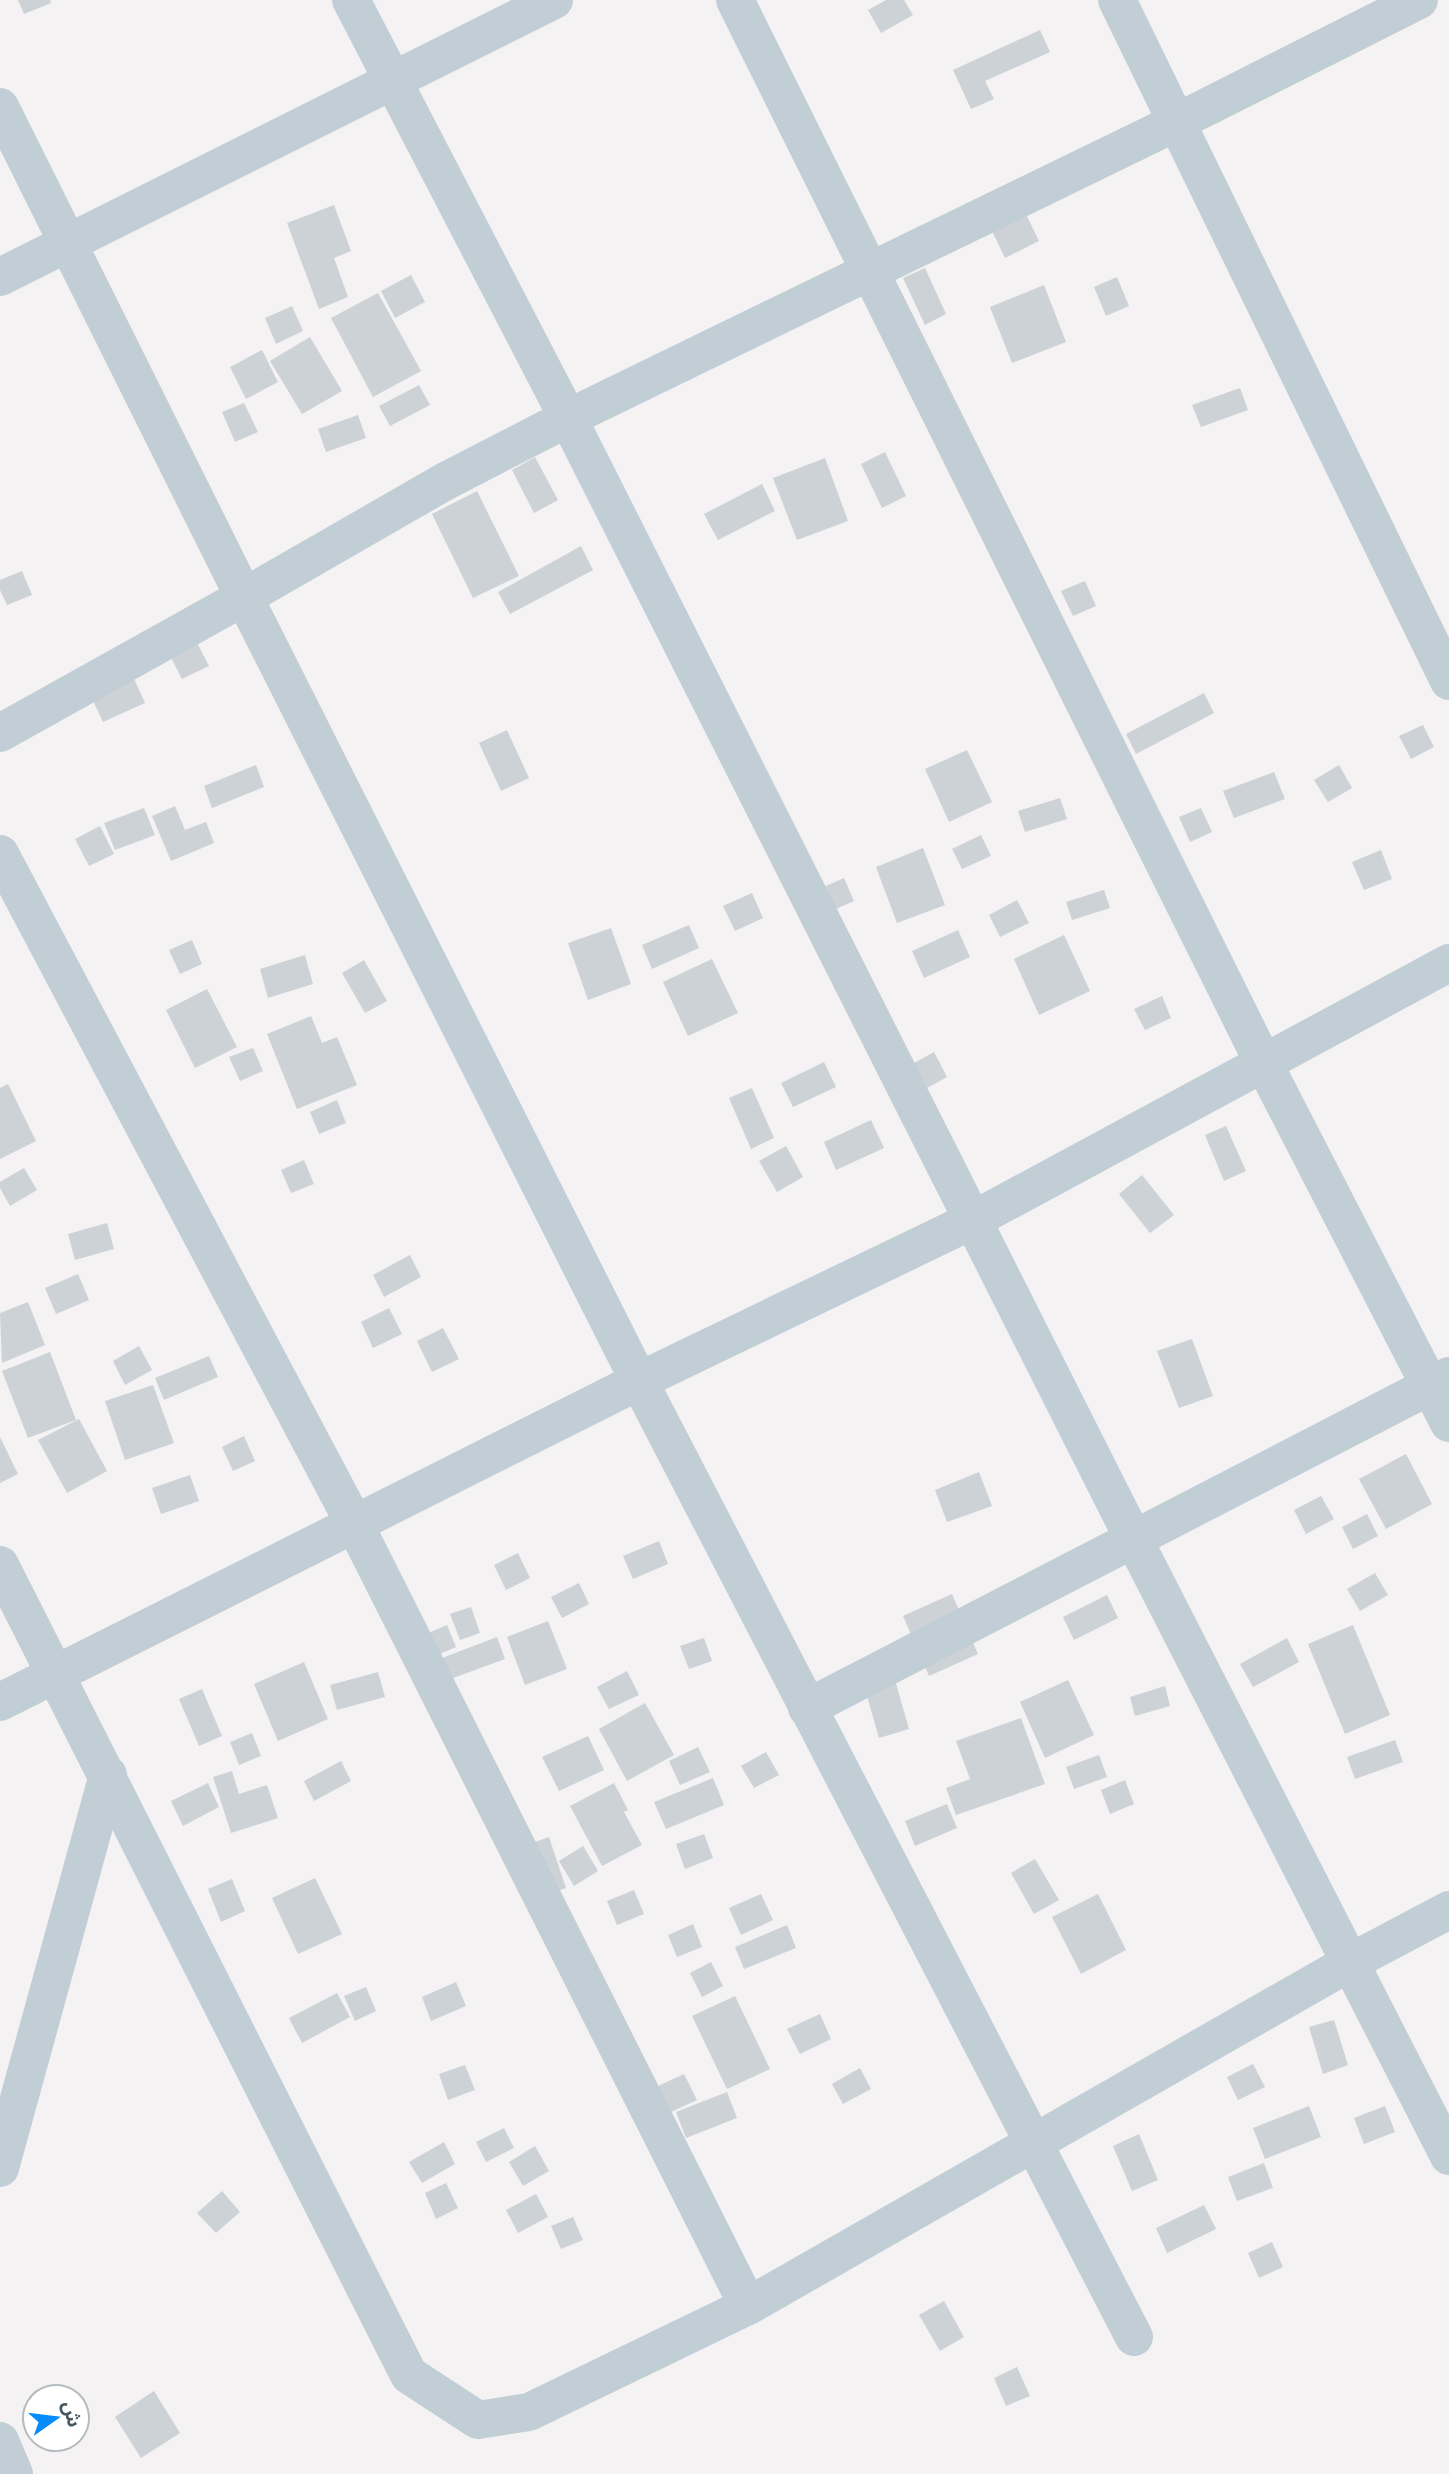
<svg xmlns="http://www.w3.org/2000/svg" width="1449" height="2474" font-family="'Sofia Sans Condensed','Noto Sans Arabic',sans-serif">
<rect width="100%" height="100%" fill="#f4f2f2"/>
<g fill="#cdd2d7">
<path d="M18 0H50L51 3 24 14Z"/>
<path d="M886 0H904L913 15 881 33 868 10Z"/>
<path d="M1040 30 1050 52 985 81 994 99 971 109 953 70Z"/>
<path d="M334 205 351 251 334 258 348 297 319 309 287 223Z"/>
<path d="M1025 212 1039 241 1005 258 991 229Z"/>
<path d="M925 268 946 314 925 325 903 278Z"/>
<path d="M411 275 425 302 395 318 381 291Z"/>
<path d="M1117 277 1129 306 1106 316 1094 287Z"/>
<path d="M1044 285 1066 342 1012 363 990 307Z"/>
<path d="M378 293 421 371 373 397 331 318Z"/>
<path d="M292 306 303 331 276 344 265 318Z"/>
<path d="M310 337 342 391 302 414 270 361Z"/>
<path d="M262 350 278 382 246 399 230 367Z"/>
<path d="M419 385 430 405 390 426 379 406Z"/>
<path d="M1240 388 1248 410 1201 427 1192 405Z"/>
<path d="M244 403 258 432 235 442 222 412Z"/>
<path d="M358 415 366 438 326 452 318 429Z"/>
<path d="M885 452 906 496 882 508 861 464Z"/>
<path d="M535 457 558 500 534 513 512 470Z"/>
<path d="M825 458 848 521 797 540 773 478Z"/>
<path d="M762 484 775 511 718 540 704 514Z"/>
<path d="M477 491 519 576 473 598 432 514Z"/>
<path d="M581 546 593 570 510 614 498 592Z"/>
<path d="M22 571 32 595 7 605 0 590V580Z"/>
<path d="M1085 581 1096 606 1073 616 1061 591Z"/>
<path d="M194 637 209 666 182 679 167 650Z"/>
<path d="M130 670 145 703 103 722 88 690Z"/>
<path d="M1204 693 1214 713 1136 754 1126 734Z"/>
<path d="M1423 725 1434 747 1411 759 1399 736Z"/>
<path d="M507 730 529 778 501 791 479 743Z"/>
<path d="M967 750 992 802 949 822 925 769Z"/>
<path d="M256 765 264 787 212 808 204 786Z"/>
<path d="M1339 765 1352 788 1328 802 1314 780Z"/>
<path d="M1274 772 1285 799 1234 818 1223 791Z"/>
<path d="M1060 798 1067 819 1025 832 1018 811Z"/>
<path d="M175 806 185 830 206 822 214 843 171 861 152 816Z"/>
<path d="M144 808 155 835 115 850 104 823Z"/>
<path d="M1201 808 1212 832 1190 842 1179 817Z"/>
<path d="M100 826 114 854 89 866 75 839Z"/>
<path d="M981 835 991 856 962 869 952 849Z"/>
<path d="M923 848 945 905 897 923 876 867Z"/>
<path d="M1381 850 1392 879 1364 890 1352 862Z"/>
<path d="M844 878 854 901 829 912 819 889Z"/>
<path d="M1104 890 1110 908 1072 920 1066 902Z"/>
<path d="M752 893 763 918 735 931 723 906Z"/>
<path d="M1017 900 1029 923 1000 937 989 915Z"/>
<path d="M689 925 699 948 652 969 642 945Z"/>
<path d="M611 928 631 984 588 1000 568 943Z"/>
<path d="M958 930 970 957 924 978 912 951Z"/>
<path d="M1064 935 1090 991 1039 1015 1014 959Z"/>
<path d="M192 940 202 964 180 974 169 950Z"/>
<path d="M305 955 313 984 268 998 260 969Z"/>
<path d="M712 959 738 1013 688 1036 663 982Z"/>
<path d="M364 960 387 1001 365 1013 342 973Z"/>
<path d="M207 989 237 1047 195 1068 166 1010Z"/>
<path d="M1162 996 1171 1018 1145 1030 1134 1009Z"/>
<path d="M311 1016 322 1043 337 1037 357 1085 297 1109 267 1034Z"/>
<path d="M253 1048 263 1071 240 1081 229 1057Z"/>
<path d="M934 1052 947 1077 927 1088 914 1063Z"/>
<path d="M824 1062 836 1087 793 1107 781 1083Z"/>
<path d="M8 1084 36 1141 0 1159V1088Z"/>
<path d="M752 1088 774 1138 751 1149 729 1098Z"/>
<path d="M337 1100 346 1123 319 1134 310 1112Z"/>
<path d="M871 1120 884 1148 836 1170 824 1142Z"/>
<path d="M1226 1126 1246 1171 1224 1181 1205 1135Z"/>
<path d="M786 1146 803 1177 777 1192 759 1161Z"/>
<path d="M304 1160 314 1184 291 1193 281 1170Z"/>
<path d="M24 1168 37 1190 10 1206 0 1188V1182Z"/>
<path d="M1142 1175 1174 1215 1150 1233 1119 1194Z"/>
<path d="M107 1223 114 1249 75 1260 68 1234Z"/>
<path d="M410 1255 421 1277 384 1297 373 1275Z"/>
<path d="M78 1274 89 1300 56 1314 45 1288Z"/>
<path d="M28 1302 45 1345 2 1363 0 1313Z"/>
<path d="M389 1308 402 1334 373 1348 361 1322Z"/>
<path d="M443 1328 459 1359 432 1372 417 1341Z"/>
<path d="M1192 1339 1213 1396 1179 1408 1157 1351Z"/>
<path d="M139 1346 152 1370 125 1385 113 1361Z"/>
<path d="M50 1352 76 1420 28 1438 2 1371Z"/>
<path d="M209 1356 218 1377 164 1400 155 1378Z"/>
<path d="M153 1385 174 1443 125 1460 105 1401Z"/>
<path d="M79 1419 107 1471 67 1493 38 1440Z"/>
<path d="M244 1436 255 1461 233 1471 222 1447Z"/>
<path d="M0 1437 18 1474 0 1483Z"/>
<path d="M1406 1454 1432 1504 1386 1529 1359 1479Z"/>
<path d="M979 1472 992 1506 947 1522 935 1490Z"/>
<path d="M190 1475 199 1501 161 1514 152 1488Z"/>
<path d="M1321 1496 1334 1519 1306 1534 1294 1510Z"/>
<path d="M1367 1514 1378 1536 1353 1549 1342 1527Z"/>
<path d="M659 1541 668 1564 633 1579 623 1556Z"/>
<path d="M518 1553 530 1578 506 1590 494 1565Z"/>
<path d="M1375 1573 1388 1595 1360 1611 1347 1589Z"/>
<path d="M579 1583 589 1604 562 1618 551 1597Z"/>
<path d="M952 1594 978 1654 929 1676 903 1616Z"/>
<path d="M1107 1595 1118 1618 1074 1640 1063 1617Z"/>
<path d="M471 1607 480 1633 460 1640 450 1614Z"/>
<path d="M548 1621 567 1669 525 1685 507 1637Z"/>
<path d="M447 1625 456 1647 433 1657 424 1635Z"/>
<path d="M1353 1625 1390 1715 1345 1734 1308 1644Z"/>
<path d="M497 1637 505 1659 445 1681 437 1660Z"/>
<path d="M704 1638 712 1661 689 1669 680 1646Z"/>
<path d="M1287 1638 1299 1662 1253 1687 1240 1664Z"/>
<path d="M304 1662 328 1719 278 1741 254 1684Z"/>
<path d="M627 1671 639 1695 609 1709 597 1687Z"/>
<path d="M378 1672 385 1697 337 1710 330 1685Z"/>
<path d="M895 1680 909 1729 879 1738 865 1689Z"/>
<path d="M1068 1680 1094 1735 1045 1758 1020 1702Z"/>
<path d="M1165 1686 1170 1706 1135 1716 1130 1697Z"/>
<path d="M202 1689 222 1736 199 1746 179 1699Z"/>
<path d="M645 1703 674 1755 627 1781 599 1729Z"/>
<path d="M1021 1718 1045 1784 956 1815 946 1788 970 1779 956 1741Z"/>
<path d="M252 1733 261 1756 239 1765 230 1742Z"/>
<path d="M588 1736 604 1770 559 1791 542 1757Z"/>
<path d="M1395 1740 1403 1762 1355 1779 1347 1757Z"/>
<path d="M698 1747 710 1772 680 1785 669 1761Z"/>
<path d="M766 1752 779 1775 754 1788 741 1766Z"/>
<path d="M1099 1755 1107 1777 1074 1789 1066 1767Z"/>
<path d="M341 1761 351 1781 314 1801 304 1781Z"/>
<path d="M232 1771 239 1794 267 1785 278 1818 231 1833 213 1777Z"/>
<path d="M713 1778 724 1805 666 1829 654 1802Z"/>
<path d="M1125 1780 1134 1804 1110 1814 1101 1790Z"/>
<path d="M208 1783 219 1807 183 1826 171 1801Z"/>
<path d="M614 1783 628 1810 624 1812 642 1845 602 1866 570 1806Z"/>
<path d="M947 1804 957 1828 915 1846 905 1821Z"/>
<path d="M704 1834 713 1858 685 1869 676 1844Z"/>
<path d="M549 1837 566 1888 544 1896 527 1845Z"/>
<path d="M583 1846 598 1871 574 1886 559 1861Z"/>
<path d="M1035 1859 1059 1900 1034 1914 1011 1873Z"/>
<path d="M315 1878 342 1934 298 1954 272 1898Z"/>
<path d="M232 1879 245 1911 221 1922 208 1889Z"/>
<path d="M634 1890 644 1914 617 1925 607 1901Z"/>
<path d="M761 1894 773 1920 741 1935 729 1908Z"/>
<path d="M1098 1894 1126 1950 1081 1974 1052 1917Z"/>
<path d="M693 1924 702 1947 677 1957 668 1935Z"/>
<path d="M787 1925 796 1948 744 1969 735 1947Z"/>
<path d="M711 1962 723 1986 702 1997 690 1973Z"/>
<path d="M456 1982 466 2006 431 2021 422 1997Z"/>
<path d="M366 1987 376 2011 355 2021 344 1996Z"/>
<path d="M337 1993 350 2017 302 2043 289 2018Z"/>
<path d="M735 1996 770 2069 727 2089 692 2016Z"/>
<path d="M820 2014 831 2039 800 2054 787 2029Z"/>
<path d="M1334 2020 1348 2065 1323 2074 1309 2027Z"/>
<path d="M1253 2064 1265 2087 1238 2100 1227 2077Z"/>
<path d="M465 2065 475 2090 448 2100 439 2074Z"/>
<path d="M860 2068 871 2089 843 2104 832 2084Z"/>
<path d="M684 2074 697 2100 671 2112 658 2086Z"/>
<path d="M727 2092 737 2118 686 2138 676 2112Z"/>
<path d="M1309 2106 1321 2137 1265 2159 1253 2128Z"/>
<path d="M1385 2106 1395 2132 1364 2144 1354 2118Z"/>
<path d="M504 2128 514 2148 486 2162 476 2142Z"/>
<path d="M1139 2134 1158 2180 1132 2191 1113 2146Z"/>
<path d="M444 2142 455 2164 422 2183 409 2162Z"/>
<path d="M535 2146 549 2171 523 2186 509 2162Z"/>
<path d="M1264 2163 1273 2188 1237 2201 1228 2177Z"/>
<path d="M446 2183 458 2208 436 2219 425 2193Z"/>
<path d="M222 2191 240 2212 216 2233 197 2213Z"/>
<path d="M536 2194 548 2217 518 2233 506 2210Z"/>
<path d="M1204 2205 1216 2229 1167 2253 1156 2228Z"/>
<path d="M573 2217 583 2240 561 2249 551 2226Z"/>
<path d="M1272 2242 1283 2267 1259 2278 1248 2253Z"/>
<path d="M944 2301 964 2337 940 2351 919 2315Z"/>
<path d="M1017 2367 1030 2396 1006 2406 994 2378Z"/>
<path d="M154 2391 180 2433 141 2458 115 2417Z"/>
</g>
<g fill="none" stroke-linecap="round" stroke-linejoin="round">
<g stroke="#c1ced5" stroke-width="38">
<path d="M351 0 568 418 1133 1538 1449 2156"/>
<path d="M735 0 1264 1064 1449 1423"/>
<path d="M1117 0 1449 681"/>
<path d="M0 107 244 597 639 1381 1134 2337"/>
<path d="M0 277 554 0"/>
<path d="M0 733 244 597 444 482 568 418 1177 122 1419 0"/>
<path d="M0 854 354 1523 748 2306"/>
<path d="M0 1565 409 2375 478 2420 529 2412 748 2306 1349 1963 1449 1910"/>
<path d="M0 1702 639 1381 973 1220 1449 963"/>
<path d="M807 1708 1449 1376"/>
<path d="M0 2168 108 1775"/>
<path d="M0 2441 14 2474"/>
</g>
</g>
<g transform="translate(56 2418) rotate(76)"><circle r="33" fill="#ffffff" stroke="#b5bcc0" stroke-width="2"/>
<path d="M0-5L12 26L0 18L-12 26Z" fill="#058bfb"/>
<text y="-10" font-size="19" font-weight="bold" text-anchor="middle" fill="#475862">ش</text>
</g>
</svg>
